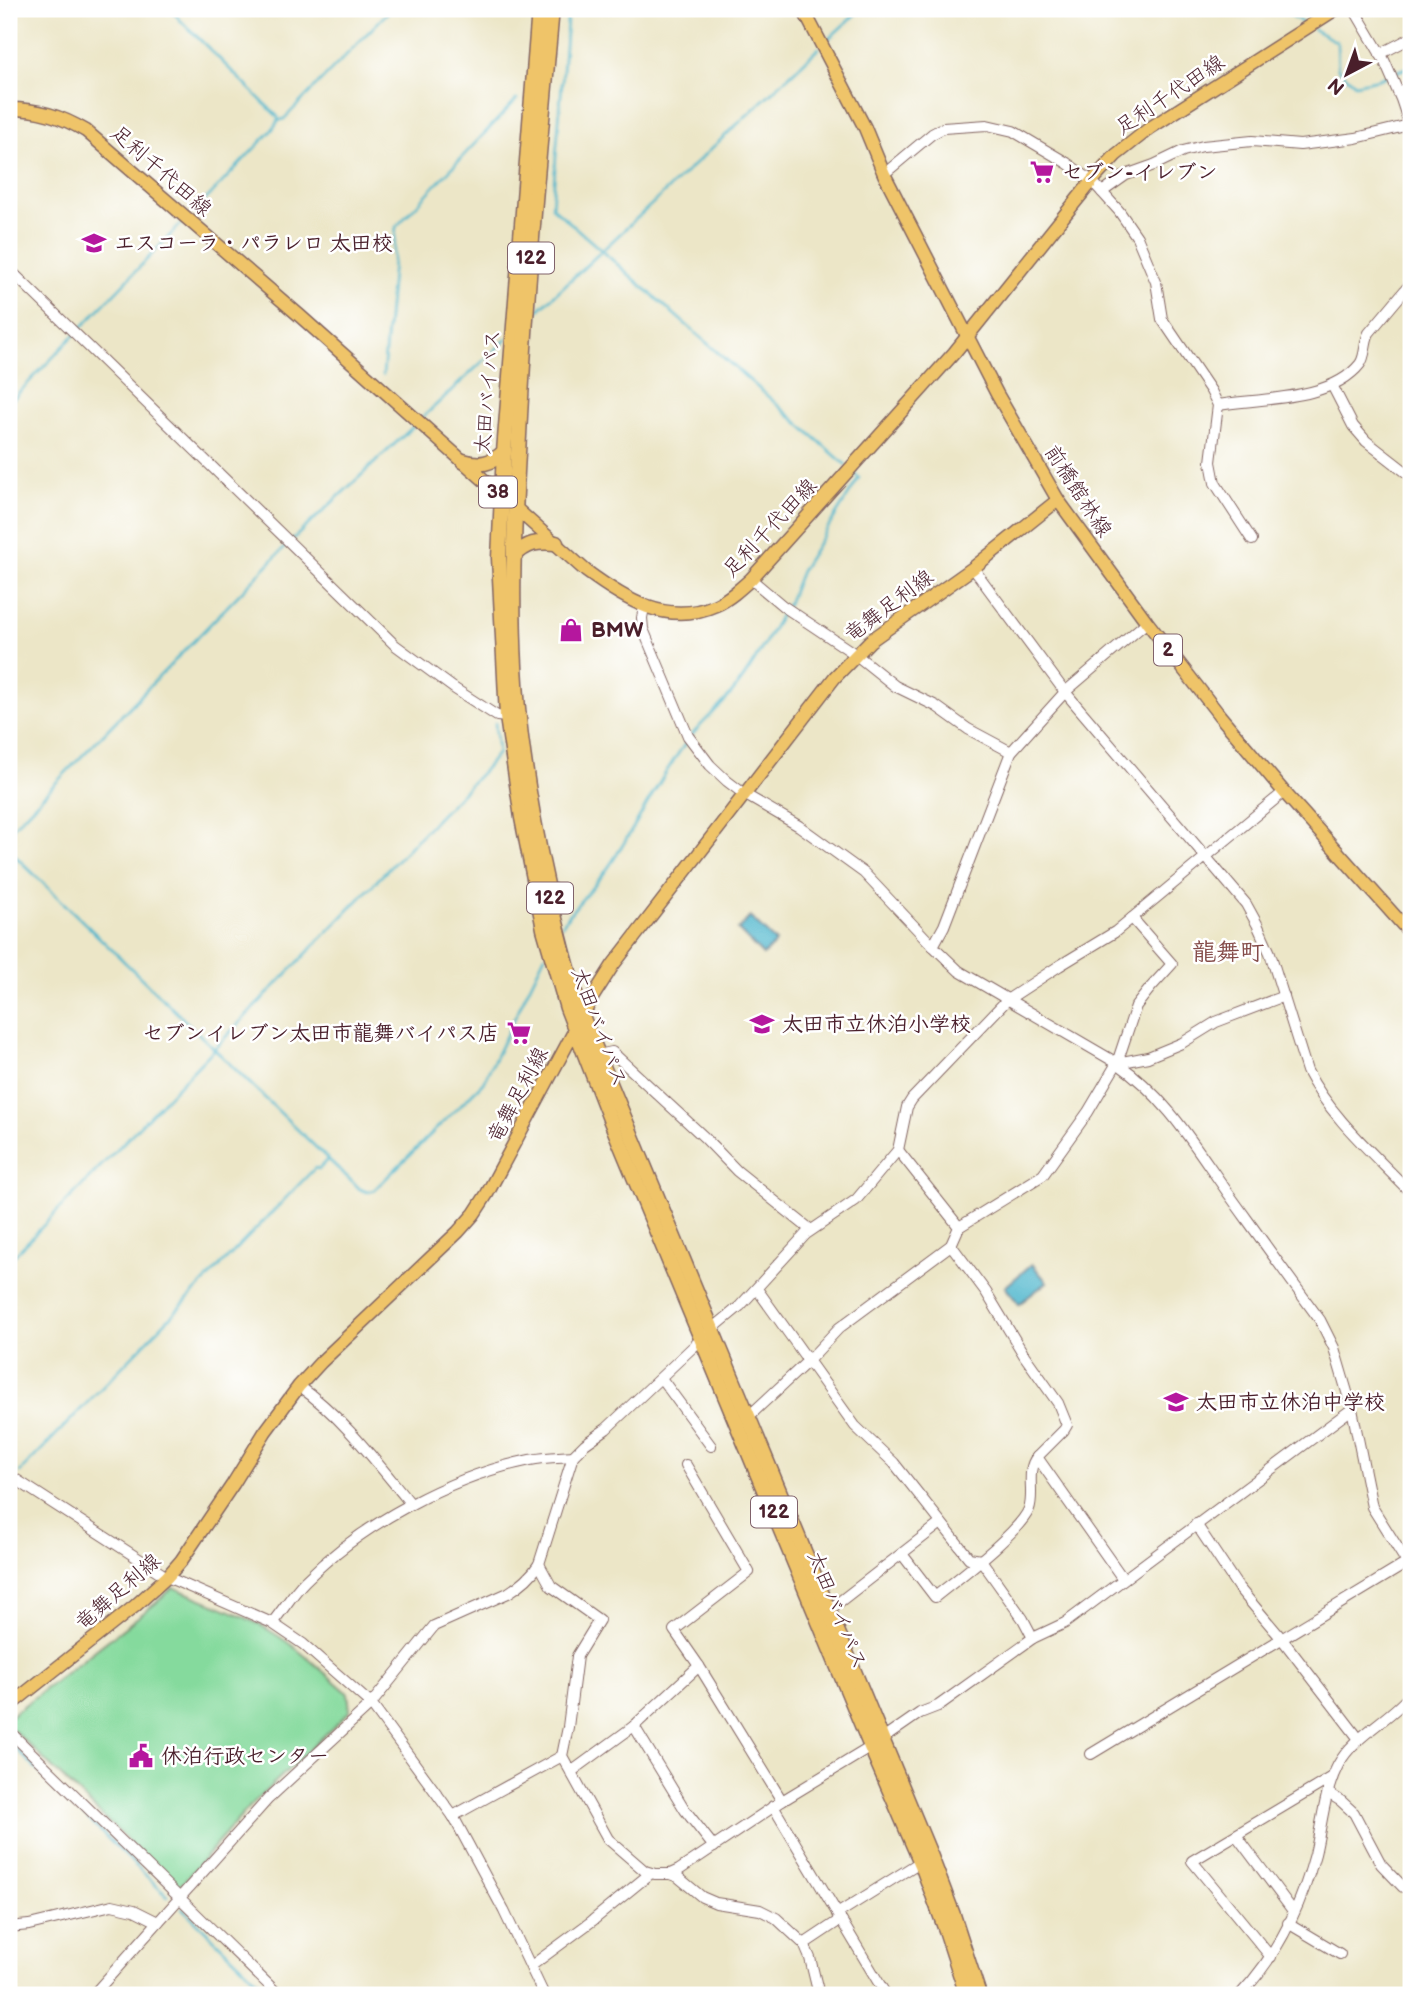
<svg xmlns="http://www.w3.org/2000/svg" width="1420" height="2004" font-family="'Balsamiq Sans','Klee One',sans-serif">
<rect width="100%" height="100%" fill="#fff"/>
<filter id="ink" filterUnits="userSpaceOnUse"><feTurbulence type="fractalNoise" baseFrequency=".0143" numOctaves="2"/><feDisplacementMap in="SourceGraphic" scale="14" xChannelSelector="R" yChannelSelector="G"/><feConvolveMatrix kernelMatrix="1 2 1 2 8 2 1 2 1" color-interpolation-filters="sRGB"/></filter>
<filter id="wash" filterUnits="userSpaceOnUse"><feTurbulence type="fractalNoise" baseFrequency=".00686" numOctaves="4" result="noise"/><feDisplacementMap in="SourceGraphic" scale="28" xChannelSelector="R" yChannelSelector="G"/><feGaussianBlur stdDeviation="1.57" result="paint"/><feColorMatrix in="noise" values="0 0 0 0 0 0 0 0 0 0 0 0 0 0 0 0 0 1.4 0 .05"/><feComposite in="paint" operator="in"/></filter>
<g filter="url(#wash)">
<rect width="100%" height="100%" fill="#ece6c7"/>
<path fill="#85da9d" stroke="#687c64" stroke-width="2" d="M173 1587C206 1602 242 1613 272 1632 300 1649 323 1672 348 1693L350 1711 251 1805 180 1886H175L9 1726V1717L156 1603Z"/>
<g fill="#4eb6cc" stroke="#4c6a7c" stroke-width="2">
<path d="M750 917 776 942 763 955 738 930Z"/>
<path d="M1032 1264 1047 1282 1019 1304 1005 1287Z"/>
</g>
<g fill="none" stroke-linecap="round" stroke-linejoin="round">
<g stroke="#4eb6cc" stroke-width="2.5">
<path d="M171 9 180 20 278 117V121L272 130 195 211"/>
<path d="M568 9 552 207 846 465"/>
<path d="M1282 9 1304 24"/>
<path d="M1313 29 1337 42 1338 69 1355 84 1379 79 1411 66"/>
<path d="M824 43 861 9"/>
<path d="M278 121 284 119 391 9"/>
<path d="M532 316 819 48"/>
<path d="M383 375 396 227 517 99"/>
<path d="M9 403 181 224"/>
<path d="M422 418 507 339"/>
<path d="M292 540 415 425"/>
<path d="M787 606 801 571 859 478 854 473"/>
<path d="M692 735C702 723 712 714 723 703 748 677 765 642 783 611"/>
<path d="M9 831 287 545"/>
<path d="M9 850 329 1160 360 1189 367 1192 374 1190 483 1083 545 955"/>
<path d="M562 925C576 903 596 886 610 865 638 824 658 779 688 740"/>
<path d="M9 1261 484 770 498 753 495 723"/>
<path d="M20 1472 315 1168 319 1169 328 1160"/>
<path d="M9 1742 168 1897"/>
<path d="M182 1908 272 1995"/>
</g>
</g>
</g>
<g filter="url(#ink)">
<g fill="none" stroke-linecap="round" stroke-linejoin="round">
<g stroke="#836562" stroke-width="12">
<g id="minor">
<path d="M1354 9 1384 60 1401 99 1411 129"/>
<path d="M1380 54 1411 38"/>
<path d="M1398 92 1411 87"/>
<path d="M884 174 932 134 943 128 987 125 1013 131 1067 163 1092 181 1119 211 1137 237 1156 282 1162 319 1211 391 1218 405 1211 462 1215 483 1252 540"/>
<path d="M1102 192 1126 175 1154 165 1183 151 1203 146 1252 141 1300 145 1356 138 1409 125"/>
<path d="M9 269 395 645 455 689 497 716 507 717"/>
<path d="M1332 385 1353 426 1366 441 1411 476"/>
<path d="M1218 405C1260 398 1331 401 1360 364 1366 356 1364 343 1369 333L1411 283"/>
<path d="M973 568 1065 692 1246 904 1257 924 1270 953 1307 1071C1331 1118 1375 1155 1411 1193"/>
<path d="M751 579 783 606 855 654 895 686 936 706 968 729 1011 752"/>
<path d="M644 607 642 618 643 629 688 736 710 765 727 781 744 794 799 826 864 873 933 946 959 971 1117 1063C1167 1098 1194 1145 1228 1193 1259 1236 1289 1278 1320 1320L1334 1348 1352 1409 1372 1507 1411 1569"/>
<path d="M933 946 944 926 1011 752 1065 692 1147 622"/>
<path d="M598 1055 612 1052 704 1137 737 1171 811 1230"/>
<path d="M1117 1063 1148 1057 1182 1043 1216 1022 1284 996"/>
<path d="M959 1227 1043 1175 1088 1112 1117 1063 1136 1006 1151 987 1172 964 1132 918"/>
<path d="M951 1245 986 1292 1024 1355 1058 1403 1067 1425 1064 1430 1037 1457 1123 1579"/>
<path d="M757 1289 855 1426 894 1463 969 1558 981 1560 1023 1619 1033 1638"/>
<path d="M661 1378 711 1446"/>
<path d="M299 1386C343 1417 377 1463 411 1504"/>
<path d="M748 1417 808 1361 839 1328 951 1245 959 1227 898 1150"/>
<path d="M686 1465 749 1572 674 1630 699 1666 782 1801"/>
<path d="M9 1475 167 1577 272 1623 303 1644 371 1704 453 1816 504 1911 544 1995"/>
<path d="M1196 1524 1238 1587 1282 1639 1359 1739"/>
<path d="M902 1554 935 1597C956 1580 1020 1532 1029 1509 1035 1493 1025 1471 1037 1457"/>
<path d="M539 1564 551 1586 599 1620 577 1656 568 1727 562 1756 608 1839 645 1871 655 1874H670L679 1870 782 1801 871 1747 920 1713 938 1706 1033 1638 1065 1623 1352 1409"/>
<path d="M829 1610 941 1523"/>
<path d="M272 1623C283 1610 293 1593 305 1581 362 1524 451 1476 530 1460 544 1457 559 1457 573 1456"/>
<path d="M634 1726 685 1810 714 1847"/>
<path d="M9 1731 279 1995"/>
<path d="M1091 1754 1407 1563"/>
<path d="M571 1772 634 1726 699 1666"/>
<path d="M1328 1793 1341 1801 1354 1813 1381 1864 1403 1887"/>
<path d="M773 1806 886 1995"/>
<path d="M453 1816 562 1756"/>
<path d="M1236 1835 1293 1911"/>
<path d="M670 1874 678 1877 702 1897 716 1903 760 1910 776 1918 804 1944 810 1958 819 1995"/>
<path d="M837 1914 920 1862"/>
<path d="M1288 1923 1340 1954"/>
<path d="M9 1927 29 1925 112 1905 134 1910 158 1922"/>
<path d="M804 1944 840 1920"/>
<path d="M1271 1957 1192 1861 1331 1778"/>
<path d="M531 1966 592 1921 651 1873"/>
<path d="M93 1995 268 1799 371 1704 434 1626 508 1593C521 1585 531 1577 539 1564L573 1456 585 1444 606 1429 711 1330 740 1306 806 1234 856 1200 898 1150 907 1107 912 1099 1007 1000 1059 966 1115 932 1284 792"/>
<path d="M1240 1995C1277 1956 1301 1906 1315 1854 1322 1825 1324 1792 1338 1765 1354 1735 1390 1720 1411 1694"/>
</g>
</g>
<g stroke="#836562" stroke-width="15">
<g id="major">
<path d="M803 9 865 128 884 174 997 394 1058 500 1147 622 1220 716 1284 792 1411 934"/>
<path d="M9 109C38 109 61 116 86 131L300 316 586 571C624 599 667 627 716 605 729 599 740 589 751 579L954 353 1092 181 1116 155 1150 128 1336 9"/>
<path d="M9 1706 135 1606 167 1577 181 1561 233 1484 265 1432 299 1386 321 1362 458 1232 474 1214 487 1194 592 998 613 965 835 677 870 641 973 568 1058 500"/>
</g>
</g>
<g stroke="#836562" stroke-width="17">
<g id="highway">
<path d="M539 9 504 452 499 558 507 717 522 818 544 929 567 1008 610 1119 871 1747 922 1865 946 1930 967 1995"/>
<path d="M552 9C539 151 526 293 519 436 513 536 509 637 521 737 533 832 554 925 582 1016L931 1857 953 1915 979 1995"/>
<path d="M463 461C480 466 491 464 504 452"/>
<path d="M514 556C527 543 537 541 556 543"/>
</g>
</g>
<use href="#minor" stroke="#fff" stroke-width="10"/>
<use href="#major" stroke="#efc469" stroke-width="12"/>
<use href="#highway" stroke="#efc469" stroke-width="14"/>
</g>
</g>
<defs>
<g id="supermarket-bare" transform="scale(1.89)"><path d="M-6-5.5h2.5l.6 2H6L4.5 2H-2.5L-4.4-4H-6ZM-1.5 3.2a1.3 1.3 0 1 0 .1 0ZM3 3.2a1.3 1.3 0 1 0 .1 0Z" fill="#b5179e" stroke="#fff" stroke-width="2.5" paint-order="stroke"/></g>
<g id="school-bare" transform="scale(1.89)"><path d="M0-5L7-2L0 1L-7-2ZM-4 1L0 2.5L4 1V4Q0 6-4 4Z" fill="#b5179e" stroke="#fff" stroke-width="2.5" paint-order="stroke"/></g>
<g id="shop-bare" transform="scale(1.89)"><path d="M-5-2.5h2.3a2.7 3.5 0 0 1 5.4 0H5L5.5 6h-11ZM-1.5-2.5h3a1.5 2.3 0 0 0-3 0Z" fill="#b5179e" stroke="#fff" stroke-width="2.5" paint-order="stroke"/></g>
<g id="civic-bare" transform="scale(1.89)"><path d="M-.6-6.5H3V-4.5H.6V-3L4-1V1h2V6H-6V1h2V-1L-.6-3ZM-1.2 2.5V6h2.4V2.5Z" fill="#b5179e" stroke="#fff" stroke-width="2.5" paint-order="stroke"/></g>
</defs>
<g fill-rule="evenodd">
<use href="#supermarket-bare" x="1042" y="172"/>
<use href="#school-bare" x="94" y="243"/>
<use href="#shop-bare" x="571" y="630"/>
<use href="#school-bare" x="762" y="1024"/>
<use href="#supermarket-bare" x="519" y="1033"/>
<use href="#school-bare" x="1176" y="1402"/>
<use href="#civic-bare" x="141" y="1756"/>
</g>
<g text-anchor="middle" dominant-baseline="central" stroke-width="5" stroke-linejoin="round" paint-order="stroke">
<g fill="#fff" stroke="#80626b" stroke-width="2">
<rect x="508" y="242.5" width="46" height="31" rx="5"/>
<rect x="479" y="476.5" width="38" height="31" rx="5"/>
<rect x="1154" y="634.5" width="28" height="31" rx="5"/>
<rect x="527" y="882.5" width="46" height="31" rx="5"/>
<rect x="751" y="1496.5" width="46" height="31" rx="5"/>
</g>
<g font-size="19" font-weight="bold" fill="#4a1f2b">
<text x="531" y="258">122</text>
<text x="498" y="492">38</text>
<text x="1168" y="650">2</text>
<text x="550" y="898">122</text>
<text x="774" y="1512">122</text>
</g>
<g font-size="21" fill="#4a1f2b" stroke="#fff">
<text transform="translate(1170 95) rotate(-34)">足利千代田線</text>
<text transform="translate(161 171) rotate(41)">足利千代田線</text>
<text transform="translate(488 392) rotate(-85)">太田バイパス</text>
<text transform="translate(1078 491) rotate(57)">前橋館林線</text>
<text transform="translate(770 528) rotate(-47)">足利千代田線</text>
<text transform="translate(889 606) rotate(-37)">竜舞足利線</text>
<text transform="translate(599 1027) rotate(70)">太田バイパス</text>
<text transform="translate(518 1095) rotate(-62)">竜舞足利線</text>
<text transform="translate(118 1592) rotate(-41)">竜舞足利線</text>
<text transform="translate(837 1610) rotate(68)">太田バイパス</text>
</g>
<g font-size="21" font-weight="bold" fill="#4a1f2b" stroke="#fff" text-anchor="start">
<text x="1062" y="172">セブン-イレブン</text>
<text x="114" y="243">エスコーラ・パラレロ 太田校</text>
<text x="591" y="630">BMW</text>
<text x="782" y="1024">太田市立休泊小学校</text>
<text x="499" y="1033" text-anchor="end">セブンイレブン太田市龍舞バイパス店</text>
<text x="1196" y="1402">太田市立休泊中学校</text>
<text x="161" y="1756">休泊行政センター</text>
</g>
<g font-size="24" font-weight="bold" fill="#854c4a" stroke="#fff">
<text x="1228" y="952">龍舞町</text>
</g>
</g>
<rect width="1420" height="2004" fill="none" stroke="#fff" stroke-width="35"/>
<g transform="translate(1347 74) rotate(221)" stroke="#ffffff" stroke-width="5" paint-order="stroke">
<path d="M0-5L12 26L0 18L-12 26Z" fill="#4a1f2b"/>
<text y="-10" font-size="19" font-weight="bold" text-anchor="middle" fill="#4a1f2b">N</text>
</g>
</svg>
